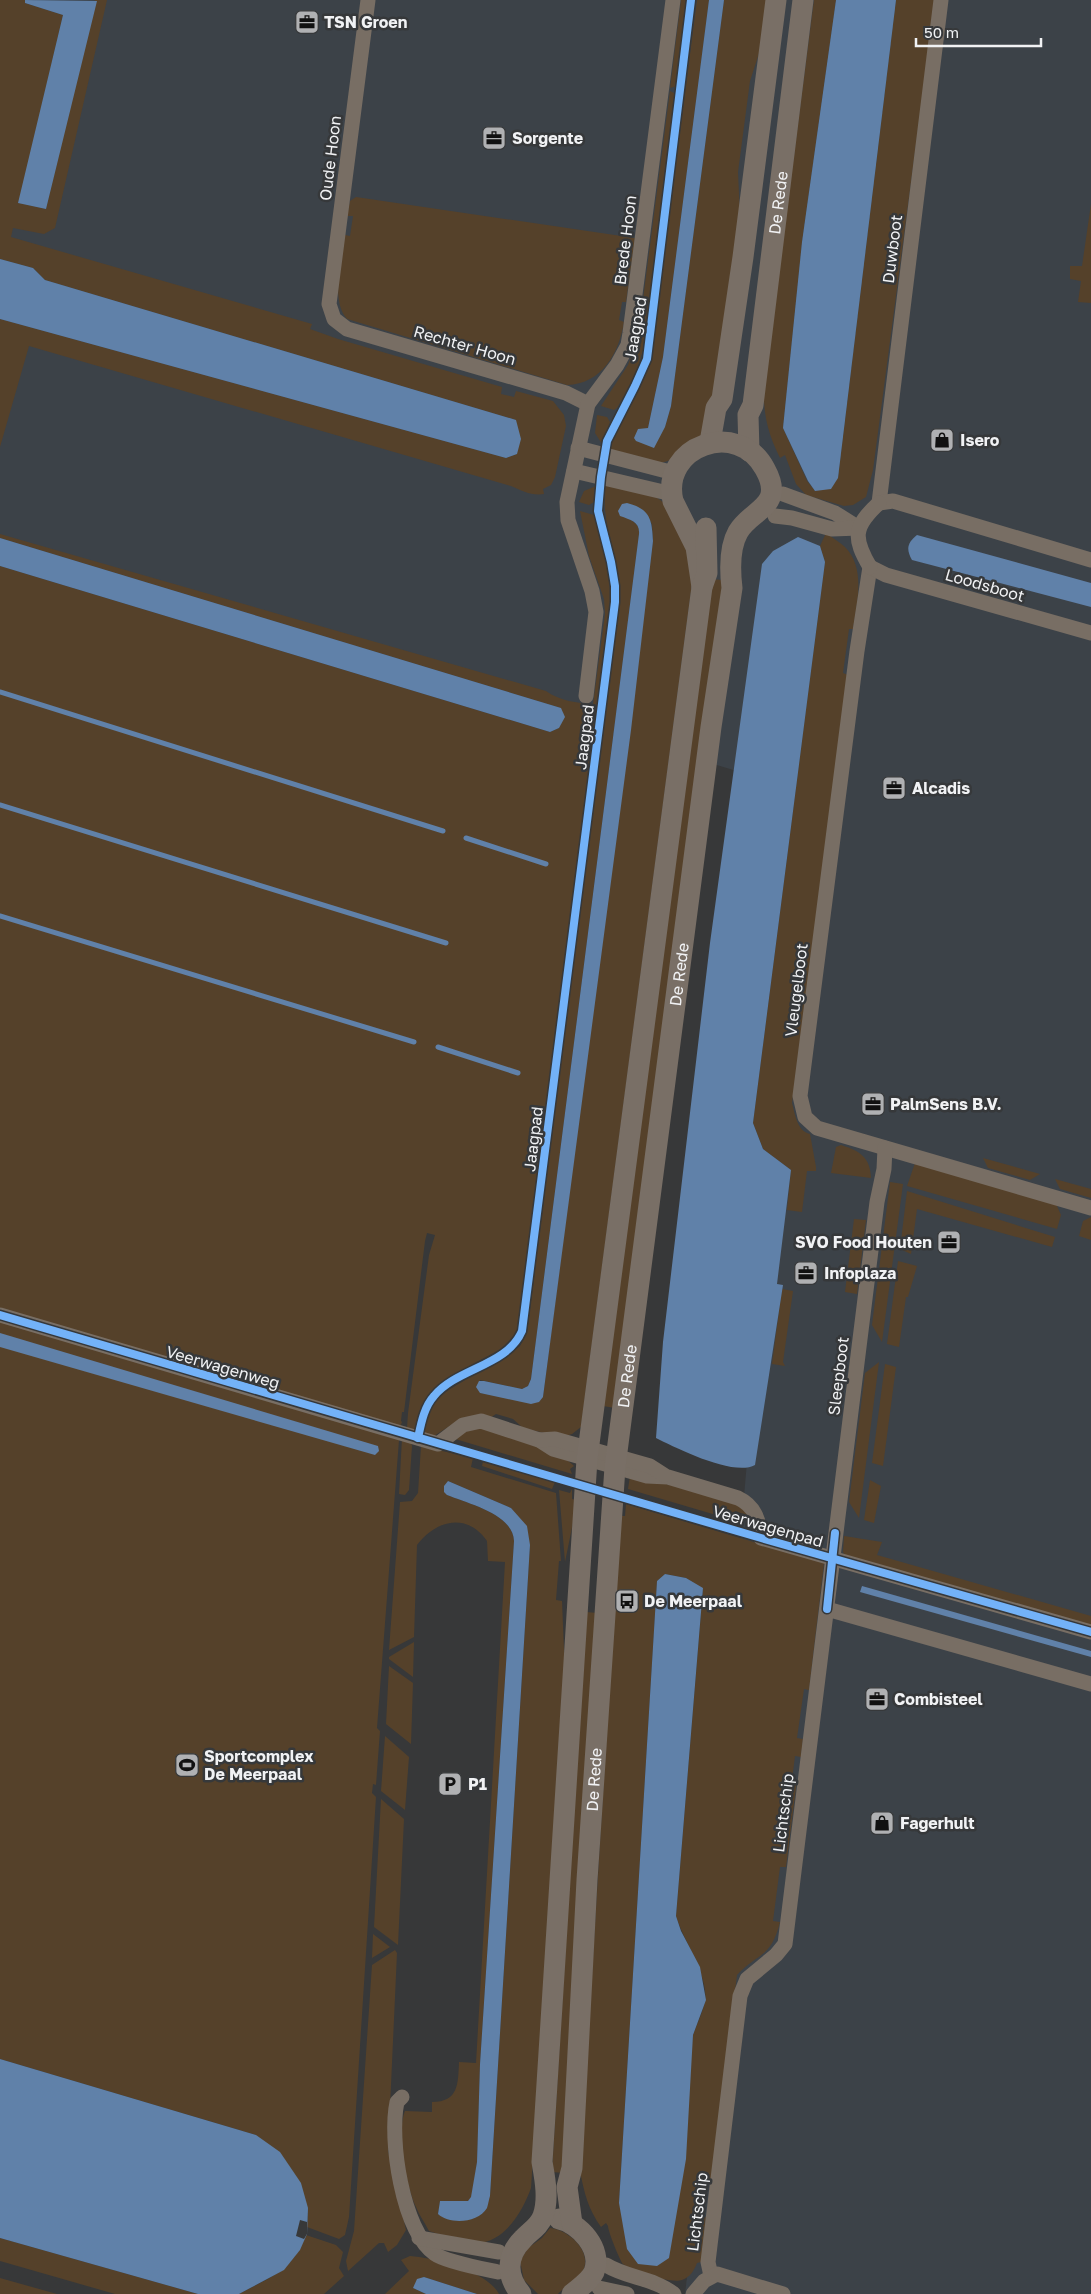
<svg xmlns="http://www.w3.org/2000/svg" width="1091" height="2294" font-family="'Golos Text',sans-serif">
<rect width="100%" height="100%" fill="#373839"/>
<path fill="#3c4248" d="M36 0H1091V2294H685L693 2226 743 1508 805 791 0 554V159Z"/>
<g fill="#55412a" fill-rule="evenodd">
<path d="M0 0H25V3L63 15 19 203 46 209 95 0H107L55 228 44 234 13 228 11 237 312 324 310 329 338 339 502 387 501 394 514 397 516 391 553 401 564 415 566 426 555 477 551 485 543 489 544 494C532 496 522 491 511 486L29 346 0 447V319L506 458 517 454 516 420 45 280 33 268 0 259Z"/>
<path d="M681 0H688L677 86 670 88Z"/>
<path d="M697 0H709L663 357 648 428 638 429 665 427 671 406 724 0H769L764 38 750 81 738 172 740 216 710 415C708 421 706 428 703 433 694 447 672 464 655 463 640 462 624 455 609 451 617 417 641 390 651 356Z"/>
<path d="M814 0H836L802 242 783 428 807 481 815 491 838 478 896 0H935L873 470 866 497 853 505 844 506 806 495 796 484 785 455 780 458C768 434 763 414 764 388Z"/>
<path d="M670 91 676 94 643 350 635 377 617 408 614 410 601 406 628 365 638 338Z"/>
<path d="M356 197 635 238 626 302H622L619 320 624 322C619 353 602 384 567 385L347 319C330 300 342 259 345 235L350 236 353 216H347L350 201Z"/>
<path d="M1091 204V303L1078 302 1081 281 1070 279V266H1082Z"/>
<path d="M597 415 607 417 610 422 602 444 595 433Z"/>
<path d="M605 485 653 495 663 502 688 543 693 576 581 1427 572 1434 562 1437 523 1428 513 1419 496 1414 490 1418H462L434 1436 424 1433 423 1431 432 1405 440 1395 513 1351 520 1346 527 1333 619 605C620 564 601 527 605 485ZM643 510 652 524 653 541 543 1397 485 1394 480 1393V1380L522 1389 528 1386 531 1379 639 534C640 526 636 523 629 519Z"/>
<path d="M596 486 594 502 589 505 579 502 584 491Z"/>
<path d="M580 511 594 515 595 518 607 565 611 597 519 1328 514 1339 508 1345C488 1357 439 1379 427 1398 421 1407 420 1420 414 1430L407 1428 408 1413 429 1255 435 1235 427 1233 425 1241 404 1412H402L401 1421 402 1422 400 1427 377 1728 380 1731 376 1785 373 1784 372 1793 376 1797 349 2217 345 2235 339 2239 307 2227 308 2208 256 2135 0 2059V566L550 732 559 728 561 708 0 538V534L546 691C560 701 577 703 593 704L605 614 604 599 589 556Z"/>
<path d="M826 533C832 538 840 542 845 547 866 568 857 603 853 629H849L843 673 848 675 792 1103C795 1114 797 1131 810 1134L816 1167V1171H807L802 1212 787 1210 791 1170 763 1149 753 1123 825 562 820 546Z"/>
<path d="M710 579 723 580 615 1408 603 1406Z"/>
<path d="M841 1145C860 1151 870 1157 871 1178L831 1173 836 1147Z"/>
<path d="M983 1158 1040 1174 1030 1180 988 1168Z"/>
<path d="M915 1163 1058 1204 1057 1206 1061 1215 1057 1229 907 1186Z"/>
<path d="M1055 1179 1091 1189V1198L1060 1189Z"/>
<path d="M890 1182 903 1184 882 1342 872 1325Z"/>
<path d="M907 1191 1055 1237 1052 1247 917 1209 911 1254 900 1249Z"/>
<path d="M1091 1217V1240L1079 1236 1083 1221Z"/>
<path d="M854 1219 866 1220 857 1294 845 1292Z"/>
<path d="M898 1261 917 1266 908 1297H906L899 1347 887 1344Z"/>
<path d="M782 1289 793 1291 783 1362 785 1366 772 1364Z"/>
<path d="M879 1362 859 1518 849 1502 865 1373Z"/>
<path d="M885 1364 896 1367 883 1466 872 1463Z"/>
<path d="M480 1428C502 1435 561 1450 574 1466L570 1469 572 1474 452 1438 456 1434Z"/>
<path d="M402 1438 411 1442 412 1446 409 1490 405 1495 399 1494Z"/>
<path d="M421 1446 473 1458 471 1467 556 1493 561 1561H559L556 1600 562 1601 565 1675 531 2188C522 2213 502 2247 470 2243 456 2241 442 2235 429 2231 425 2223 419 2215 416 2207 406 2185 396 2133 405 2111L432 2112V2102C459 2102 458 2083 459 2062L476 2063 505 1562 488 1561 487 1541C467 1512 436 1520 417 1545L414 1637 389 1650 400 1502 412 1501 418 1493ZM448 1481 511 1508 530 1545 490 2196 438 2214 440 2201H468L472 2197 477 2162 480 2064 514 1541C513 1514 469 1504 447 1495Z"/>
<path d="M483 1461 555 1482 552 1489 549 1488 482 1466Z"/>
<path d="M630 1476 689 1489 741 1506 749 1516 735 1511 733 1520 628 1489Z"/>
<path d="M870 1480 881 1486 874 1523 864 1520Z"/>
<path d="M572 1489V1499L577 1500V1503L565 1562 559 1490 570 1493Z"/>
<path d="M626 1504 824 1563 809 1690 804 1689 797 1738 803 1739 801 1757 795 1756 792 1780H797L786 1867H780L773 1921 780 1922C771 1958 759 1952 737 1975L712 2181H708L703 2217H706L701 2262 697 2263C694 2271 690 2277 682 2280 671 2284 632 2271 623 2264 620 2261 608 2231 608 2226L606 2223 601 2227C588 2209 584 2192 580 2171L620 1516H625ZM665 1574 686 1578 703 1589 676 1916C683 1940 709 1976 705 2001 703 2012 697 2024 693 2035L669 2258 619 2203 657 1581Z"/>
<path d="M844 1536 882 1542 877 1555 1091 1616V1627L846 1557 843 1552Z"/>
<path d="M586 1612 598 1613 564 2173 552 2172Z"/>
<path d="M414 1642 413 1677 389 1659V1657Z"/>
<path d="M389 1666 413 1683 411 1744 386 1724Z"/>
<path d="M385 1736 409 1757 405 1810 381 1791Z"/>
<path d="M381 1799 404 1819 398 1945 374 1927Z"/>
<path d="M373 1934 390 1947 372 1958Z"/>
<path d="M395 1950 397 1953 388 2151 406 2230 397 2245 388 2252 384 2243H379L348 2271 346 2261 354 2231 372 1965Z"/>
<path d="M550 2228C569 2230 594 2252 582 2273 576 2281 565 2286 558 2294H538L524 2280 520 2261 528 2248 542 2238Z"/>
<path d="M306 2235 336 2245 343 2252 339 2268 344 2276 324 2294H239C271 2277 292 2271 306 2235Z"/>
<path d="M0 2238 198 2294H115L0 2261Z"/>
<path d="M410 2256C435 2258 487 2271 499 2294H477L424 2277 413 2288 426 2294H385L409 2271 401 2260Z"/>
<path d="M0 2278 57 2294H0Z"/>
</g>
<g fill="#6081a9">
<path d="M25 0 97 1 46 209 18 203 63 15 25 3Z"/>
<path d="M709 0H724L671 406 665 427 654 448 636 441 634 438 638 429 648 428 663 357Z"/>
<path d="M836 0H896L838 478 831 489 815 491 808 481 783 428 802 242Z"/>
<path d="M0 259 33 268 45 280 516 420 521 439 517 454 506 458 0 319Z"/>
<path d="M627 503C650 509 652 519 653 541L631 730 543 1397 539 1402 531 1404 480 1393 476 1387 479 1381H484L522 1389 528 1386 531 1379 639 534C640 522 631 520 620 516L618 511 622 504Z"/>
<path d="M917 535 1091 583V607L912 560C906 549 907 543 917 535Z"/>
<path d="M798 537 820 546 825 562 753 1123 763 1149 791 1170 777 1284 783 1285 755 1465C734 1477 676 1448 656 1438L663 1342 710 943 762 564 773 551Z"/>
<path d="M0 538 561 708 565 717 559 728 550 732 0 566Z"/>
<path d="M0 1333 378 1446 379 1451 375 1455 0 1347Z"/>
<path d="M448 1481 511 1508 527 1526 530 1545 490 2196C489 2199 488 2205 487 2208 478 2223 450 2225 438 2214L440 2201H468L471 2197 477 2162 480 2064 514 1541C513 1514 469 1504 447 1495L444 1492V1486Z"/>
<path d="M665 1574 686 1578 703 1588 676 1916 681 1931 700 1967 706 2000 693 2035 686 2159 669 2258 657 2266 638 2264 627 2249 619 2203 657 1581Z"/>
<path d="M862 1586 1091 1651V1657L860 1592Z"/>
<path d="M0 2059 256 2135 280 2152 301 2183 308 2208 307 2234 300 2250 284 2270 239 2294H198L0 2238Z"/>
<path d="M424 2277 477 2294H426L413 2288 417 2279Z"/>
</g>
<path fill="#373839" d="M300 2220 307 2222V2234L304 2239 296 2236Z"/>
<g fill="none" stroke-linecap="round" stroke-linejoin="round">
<g stroke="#6081a9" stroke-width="5">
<path d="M0 692 443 831"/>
<path d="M0 805 446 943"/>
<path d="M466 838 546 864"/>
<path d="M0 916 414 1042"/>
<path d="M438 1047 518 1073"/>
</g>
<g stroke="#786e64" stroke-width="15">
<path d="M368 0 329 304 334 319 347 329 566 393 588 404"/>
<path d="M578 448 674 473"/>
<path d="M574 471 672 494"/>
<path d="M783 494 835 513 859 528"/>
<path d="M879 503 941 0"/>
<path d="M879 503 893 501 1091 560"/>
<path d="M775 516 792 518 832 529 859 528"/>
<path d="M870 567 857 651 800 1096 805 1117 817 1128 1091 1208"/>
<path d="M870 567 886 575 1091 633"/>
<path d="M870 567C853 538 853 527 879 503"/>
<path d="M586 696 596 612 592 591 568 520 567 502 588 404 617 365 628 345 630 333 673 0"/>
<path d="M0 1315 438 1444 463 1425 481 1421 539 1440 553 1449 647 1476 668 1477 738 1498C755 1506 759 1520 761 1538L1091 1632"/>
<path d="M539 1440 555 1439 650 1466 664 1475"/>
<path d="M827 1609 1091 1684"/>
<path d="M402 2097 397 2102C389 2139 402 2230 435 2254 446 2262 484 2269 498 2272"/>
<path d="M419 2238 499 2252"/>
<path d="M606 2265C627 2278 654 2278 674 2294"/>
<path d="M711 2276 708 2262 740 1996 747 1979 776 1955 785 1944 877 1202 884 1169 885 1148"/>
<path d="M599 2288 627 2294"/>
<path d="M693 2294 704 2281 717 2274 783 2294"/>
</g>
<g stroke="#796f66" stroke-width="21">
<path d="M710 442 716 408 722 399 743 257 776 0"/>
<path id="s1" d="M749 451 748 415 753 405 803 0"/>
<path d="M559 2219C579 2223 603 2249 594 2272 590 2281 580 2287 572 2294"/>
<path id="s2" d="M572 2224 567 2187 572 2168 587 1880 615 1467 711 727 732 588C730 571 729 548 738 532 751 509 786 507 765 469 738 418 660 446 673 501L696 547 702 587"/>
<path d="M521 2294C506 2276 506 2256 523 2239 530 2231 539 2227 543 2216 549 2199 545 2179 542 2162L587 1459 702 587 707 573 706 528"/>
</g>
<g stroke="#36383a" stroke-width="11">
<g id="cycleway">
<path d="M0 1315 761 1538 1091 1632"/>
<path d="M418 1438C421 1424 424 1407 434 1396 457 1368 507 1366 522 1331L615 602V586L611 562 598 511 601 477 607 441 635 386 647 359 691 0"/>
<path d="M827 1609 835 1533"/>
</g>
</g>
<use href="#cycleway" stroke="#73b2f8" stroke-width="8"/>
</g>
<defs>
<g id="office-square" transform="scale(1.25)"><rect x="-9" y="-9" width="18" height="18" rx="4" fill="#b0b1b3" stroke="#36383a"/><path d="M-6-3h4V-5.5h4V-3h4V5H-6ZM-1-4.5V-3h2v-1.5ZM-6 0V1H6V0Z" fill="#111"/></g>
<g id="shop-square" transform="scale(1.25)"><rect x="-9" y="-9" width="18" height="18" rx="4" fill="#b0b1b3" stroke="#36383a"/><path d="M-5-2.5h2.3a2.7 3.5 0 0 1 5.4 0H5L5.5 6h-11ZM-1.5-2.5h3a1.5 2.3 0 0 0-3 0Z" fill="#111"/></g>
<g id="bus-square" transform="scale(1.25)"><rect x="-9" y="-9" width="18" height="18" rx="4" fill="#b0b1b3" stroke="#36383a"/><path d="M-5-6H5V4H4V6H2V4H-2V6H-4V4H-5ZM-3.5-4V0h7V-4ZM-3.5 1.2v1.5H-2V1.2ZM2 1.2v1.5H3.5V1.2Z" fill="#111"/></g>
<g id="stadium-square" transform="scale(1.25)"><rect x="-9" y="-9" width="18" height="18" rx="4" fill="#b0b1b3" stroke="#36383a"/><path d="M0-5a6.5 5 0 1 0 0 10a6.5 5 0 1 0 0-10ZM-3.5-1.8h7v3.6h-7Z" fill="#111"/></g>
<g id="parking-square" transform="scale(1.25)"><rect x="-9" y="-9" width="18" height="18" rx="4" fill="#b0b1b3" stroke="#36383a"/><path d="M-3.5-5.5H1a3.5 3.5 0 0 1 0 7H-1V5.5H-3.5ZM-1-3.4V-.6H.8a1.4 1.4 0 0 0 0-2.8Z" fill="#111"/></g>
</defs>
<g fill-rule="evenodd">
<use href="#office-square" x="307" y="22"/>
<use href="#office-square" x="494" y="138"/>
<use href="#shop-square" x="942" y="440"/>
<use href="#office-square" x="894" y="788"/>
<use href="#office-square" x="873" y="1104"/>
<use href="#office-square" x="949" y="1242"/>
<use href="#office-square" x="806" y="1273"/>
<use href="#bus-square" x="627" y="1601"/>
<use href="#office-square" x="877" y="1699"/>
<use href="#stadium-square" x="187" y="1765"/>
<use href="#parking-square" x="450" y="1784"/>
<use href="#shop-square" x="882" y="1823"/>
</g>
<g text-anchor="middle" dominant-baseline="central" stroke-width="5" stroke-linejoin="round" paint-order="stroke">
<g font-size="16" font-weight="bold" fill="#f1f2f4" stroke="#36383a" text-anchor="start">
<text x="324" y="22">TSN Groen</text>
<text x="512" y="138">Sorgente</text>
<text x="960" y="440">Isero</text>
<text x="912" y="788">Alcadis</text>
<text x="890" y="1104">PalmSens B.V.</text>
<text x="932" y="1242" text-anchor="end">SVO Food Houten</text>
<text x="824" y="1273">Infoplaza</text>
<text x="644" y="1601">De Meerpaal</text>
<text x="894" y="1699">Combisteel</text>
<text x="204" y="1756">Sportcomplex<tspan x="204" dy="18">De Meerpaal</tspan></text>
<text x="468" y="1784">P1</text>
<text x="900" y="1823">Fagerhult</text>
</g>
<g font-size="16" fill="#f1f2f4" stroke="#36383a">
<text transform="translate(330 158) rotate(-83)">Oude Hoon</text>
<text stroke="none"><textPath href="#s1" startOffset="251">De Rede</textPath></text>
<text transform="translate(625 240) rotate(-83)">Brede Hoon</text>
<text transform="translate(892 249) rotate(-83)">Duwboot</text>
<text transform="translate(635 329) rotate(-80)">Jaagpad</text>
<text transform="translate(465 345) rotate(16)">Rechter Hoon</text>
<text transform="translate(985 585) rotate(16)">Loodsboot</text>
<text transform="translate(584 737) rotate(-83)">Jaagpad</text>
<text stroke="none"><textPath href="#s2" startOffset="1256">De Rede</textPath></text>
<text transform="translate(796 990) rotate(-83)">Vleugelboot</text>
<text transform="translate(533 1139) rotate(-83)">Jaagpad</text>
<text transform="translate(223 1367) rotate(16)">Veerwagenweg</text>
<text stroke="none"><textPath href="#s2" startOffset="851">De Rede</textPath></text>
<text transform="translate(838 1376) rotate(-83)">Sleepboot</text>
<text transform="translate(768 1526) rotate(16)">Veerwagenpad</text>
<text stroke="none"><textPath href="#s2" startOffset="446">De Rede</textPath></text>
<text transform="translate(783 1813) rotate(-83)">Lichtschip</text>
<text transform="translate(697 2212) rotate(-83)">Lichtschip</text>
</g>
</g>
<path d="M916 38v8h125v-8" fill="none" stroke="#f1f2f4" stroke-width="2.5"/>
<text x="924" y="38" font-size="15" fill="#f1f2f4" stroke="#36383a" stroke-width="4" paint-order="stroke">50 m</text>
</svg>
